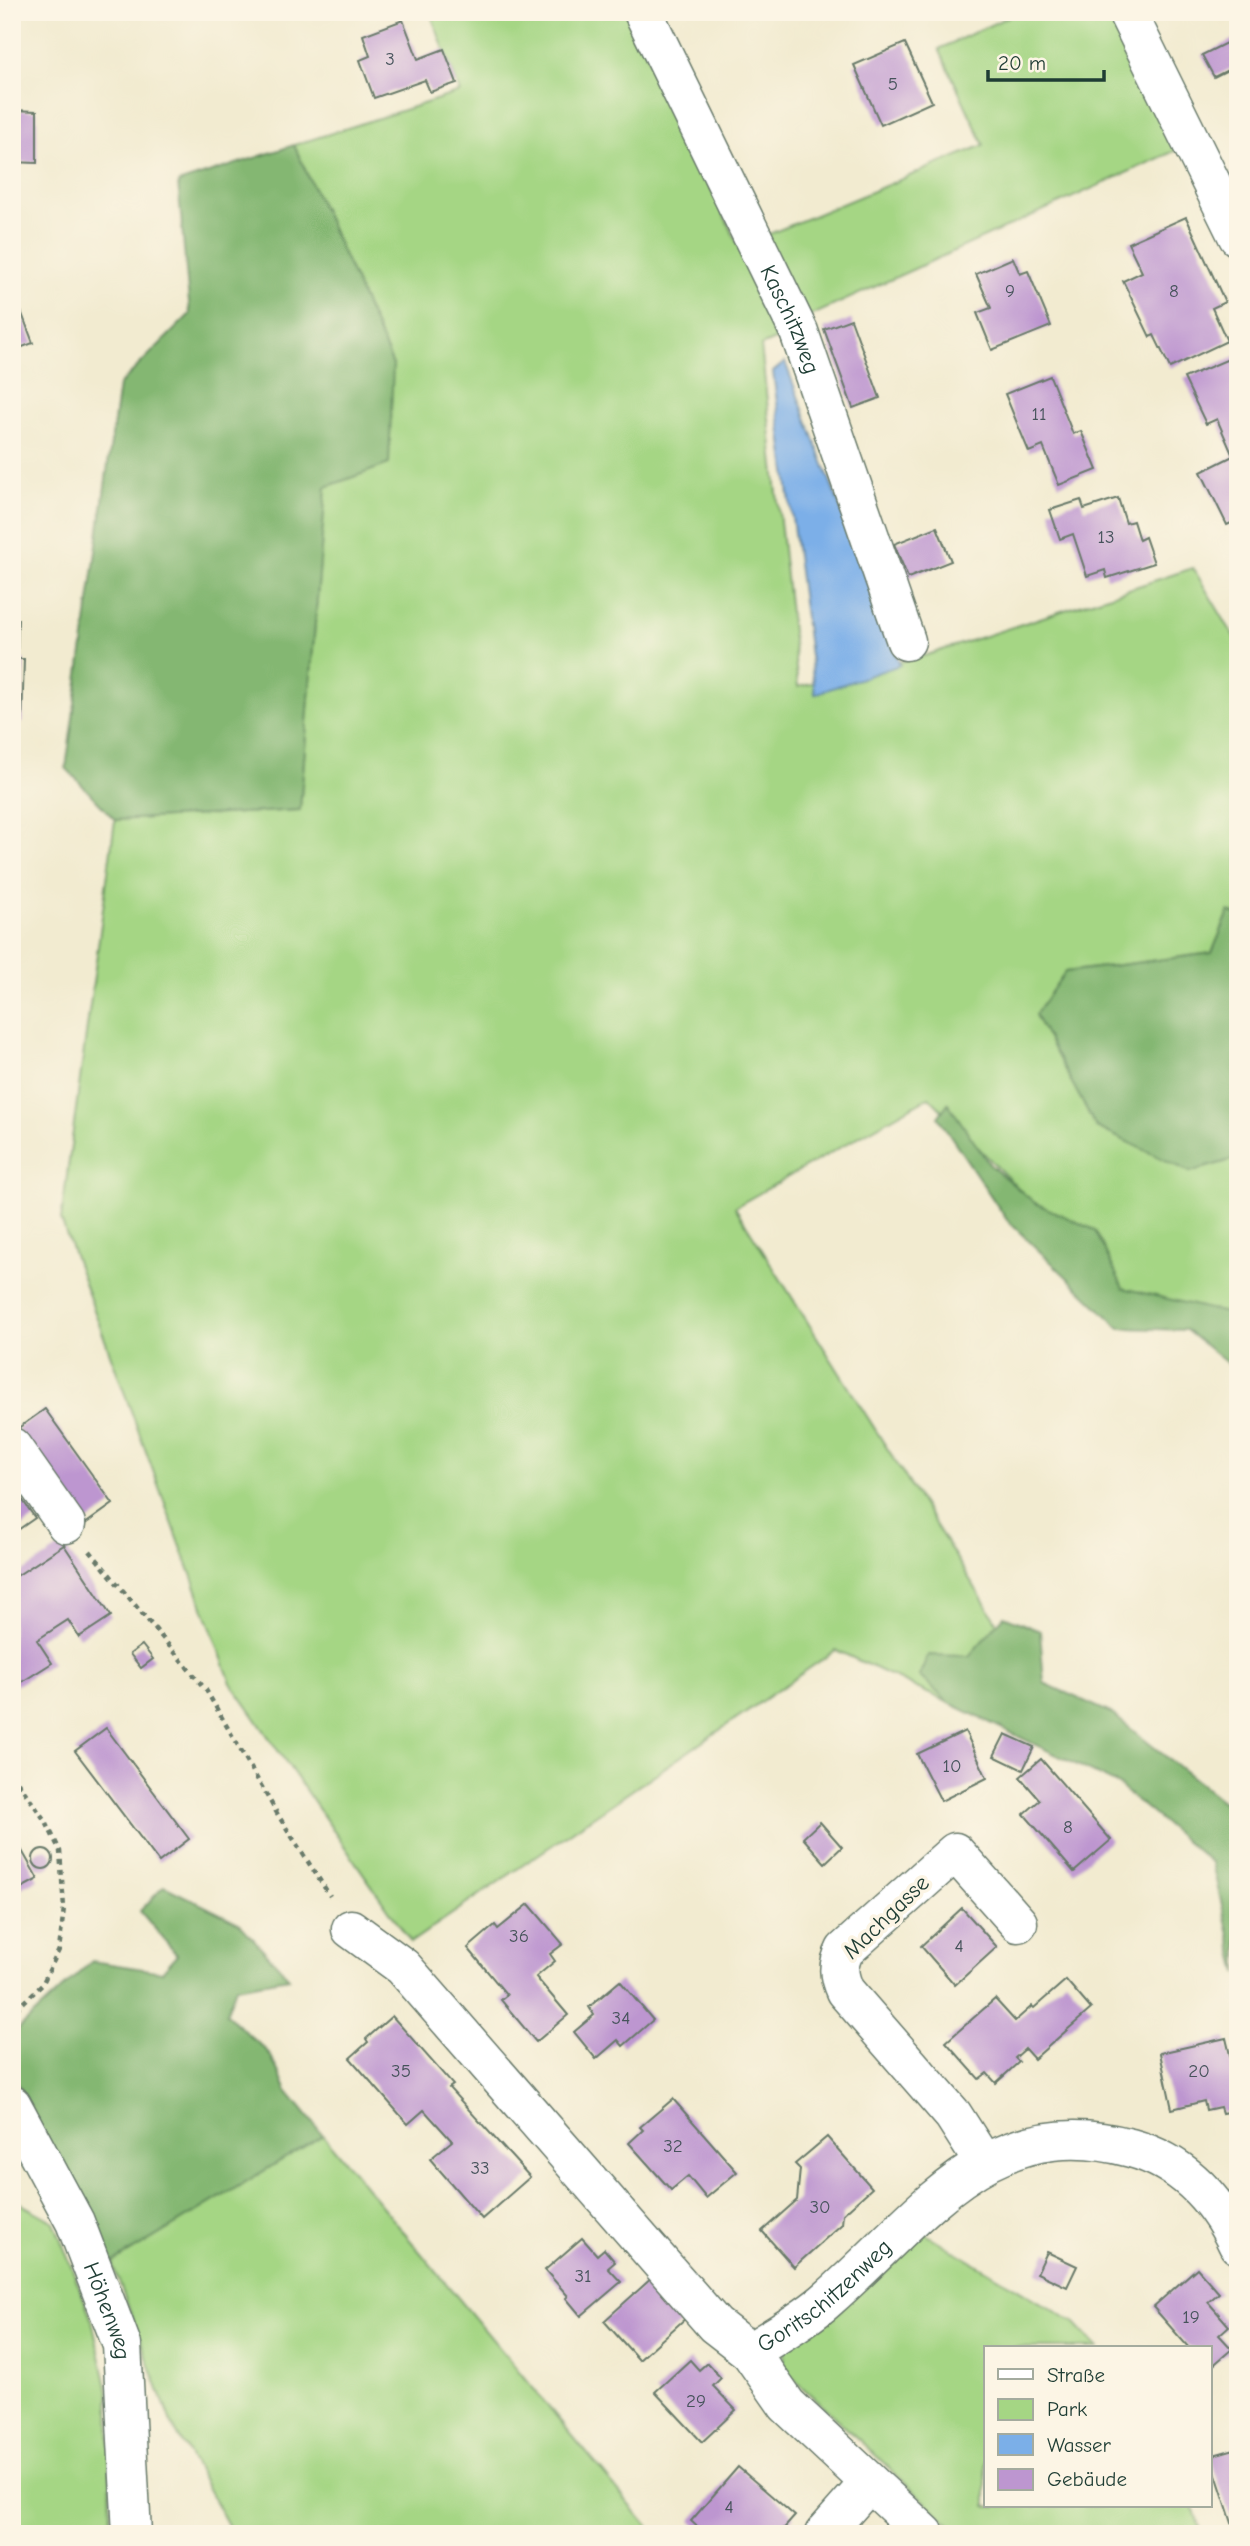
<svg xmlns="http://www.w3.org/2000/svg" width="1250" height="2546" font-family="'Comic Neue',sans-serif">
<rect width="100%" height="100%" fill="#fcf5e5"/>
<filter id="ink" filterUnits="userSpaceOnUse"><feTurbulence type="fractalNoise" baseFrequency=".0143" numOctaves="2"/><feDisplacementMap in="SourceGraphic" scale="14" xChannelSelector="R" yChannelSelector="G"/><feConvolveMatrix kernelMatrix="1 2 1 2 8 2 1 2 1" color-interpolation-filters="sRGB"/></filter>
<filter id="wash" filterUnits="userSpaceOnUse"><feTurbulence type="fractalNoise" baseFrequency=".00686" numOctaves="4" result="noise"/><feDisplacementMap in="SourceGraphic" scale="28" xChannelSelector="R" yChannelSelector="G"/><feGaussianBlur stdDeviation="1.57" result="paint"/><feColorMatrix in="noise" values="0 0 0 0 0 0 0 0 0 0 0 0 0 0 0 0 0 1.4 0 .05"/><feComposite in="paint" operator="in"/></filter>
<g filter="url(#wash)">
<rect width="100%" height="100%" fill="#f2ebd0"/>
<g fill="#a5d684" stroke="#628a5c" stroke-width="2">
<path d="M430 12H627L782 337 761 346 798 687 927 655 1193 568 1238 643V915L1229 912 1212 953 1065 972 1190 1172 1238 1158V1327L1125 1298 929 1097 735 1207 1020 1659 949 1703 836 1650 411 1942 231 1683 61 1220 115 820 300 810 326 487 393 365 294 145 460 92Z"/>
<path d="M1018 12H1111L1177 150 806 318 762 237 984 145 939 49Z"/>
<path d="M323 2135 654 2534H233L171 2422 112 2263Z"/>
<path d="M12 2199 54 2222 92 2320 109 2396 111 2534H12Z"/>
<path d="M924 2233 1075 2323 1098 2348H986V2506H1193L1201 2534H960L783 2369 785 2351Z"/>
</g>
<g fill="#84b772" stroke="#527a53" stroke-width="2">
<path d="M294 145 393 365 389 464 326 487 300 810 115 820 66 768 119 385 190 314 178 183Z"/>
<path d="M1229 912 1238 915V1158L1190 1172 1096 1127 1035 1015 1065 972 1212 953Z"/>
<path d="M948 1103 990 1165 1035 1203 1095 1230 1123 1288 1238 1316V1372L1186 1330 1120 1328 1007 1220 938 1117Z"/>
<path d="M1004 1616 1040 1631 1044 1683 1111 1713 1238 1814V1973L1212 1863 1117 1784 949 1703 919 1676 928 1655 969 1656Z"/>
<path d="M164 1886 239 1923 289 1978 236 1987 226 2014 270 2054 287 2091 323 2135 112 2263 12 2073V2035L92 1961 162 1972 177 1955 140 1911Z"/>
</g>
<path fill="#7bafe8" stroke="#4d768e" stroke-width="2" d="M785 362 900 665 815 694 773 372Z"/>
<g id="blocks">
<g fill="#bd96d0">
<path d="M403 20 418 59 444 49 457 83 430 92 425 80 374 98 360 60 370 56 363 35Z"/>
<path d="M1238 37V65L1214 77 1202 55Z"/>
<path d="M905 43 932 102 881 125 854 65Z"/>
<path d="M12 110 37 111V163L12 162Z"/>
<path d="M1186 217 1225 302 1212 308 1227 341 1170 368 1154 335 1150 337 1123 281 1142 272 1128 243Z"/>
<path d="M1013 258 1020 274 1028 271 1051 326 992 350 977 313 991 308 976 274Z"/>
<path d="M18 303 33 343 12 351V305Z"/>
<path d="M851 319 880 398 853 408 824 329Z"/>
<path d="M1238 355V520L1227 525 1201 472 1233 456 1217 419 1206 424 1184 378Z"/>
<path d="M1050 376 1073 434 1081 431 1097 470 1059 485 1043 446 1029 452 1005 394Z"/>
<path d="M1118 498 1126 523 1133 521 1139 540 1145 537 1154 563 1107 578 1105 570 1087 576 1073 534 1060 539 1050 510 1081 500 1084 509Z"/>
<path d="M937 527 951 561 908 578 894 544Z"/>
<path d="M12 619H18L17 659H24L22 723H12Z"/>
<path d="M45 1409 113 1504 85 1524 17 1429Z"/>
<path d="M12 1485 35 1518 12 1534Z"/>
<path d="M64 1545 111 1616 79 1637 68 1620 37 1640 52 1663 17 1685 12 1681V1579Z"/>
<path d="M142 1645 153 1659 141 1668 130 1654Z"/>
<path d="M106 1728 189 1839 159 1862 75 1751Z"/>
<path d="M965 1731 987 1778 941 1801 917 1754Z"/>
<path d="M1005 1734 1034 1747 1023 1770 994 1756Z"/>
<path d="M1041 1759 1111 1840 1074 1872 1024 1814 1040 1800 1020 1777Z"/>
<path d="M820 1822 842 1847 825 1863 803 1838Z"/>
<path d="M12 1833 38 1879 12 1893Z"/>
<circle cx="43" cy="1859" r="10"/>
<path d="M529 1904 563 1944 550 1954 555 1961 536 1977 568 2015 536 2042 501 2000 507 1995 468 1948 495 1925 498 1929Z"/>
<path d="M962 1908 997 1947 955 1985 921 1946Z"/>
<path d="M1066 1980 1091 2009 1034 2059 1025 2049 1015 2058 1019 2062 996 2083 987 2073 979 2079 946 2042 995 1999 1015 2021 1032 2006 1034 2008Z"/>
<path d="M620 1981 653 2020 623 2046 618 2040 596 2059 574 2032 594 2015 589 2007Z"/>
<path d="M392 2016 453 2085 449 2088 530 2177 482 2219 430 2159 452 2141 424 2110 408 2124 350 2058 368 2042 366 2039Z"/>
<path d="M1226 2038 1238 2089V2110L1222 2113 1220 2107 1206 2110 1204 2101 1172 2109 1160 2053Z"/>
<path d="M673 2099 737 2172 706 2198 688 2176 671 2190 629 2143 643 2130 640 2127Z"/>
<path d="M827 2137 872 2188 843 2214 842 2224 794 2267 762 2231 797 2200 800 2169 795 2164Z"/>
<path d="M582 2238 597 2255 604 2249 615 2262 608 2268 621 2282 581 2316 566 2298 568 2296 545 2270Z"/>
<path d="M1047 2252 1077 2266 1067 2287 1037 2273Z"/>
<path d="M1197 2268 1219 2293 1208 2302 1229 2326 1219 2335 1232 2349 1210 2368V2348H1189L1153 2307Z"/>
<path d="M653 2277 687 2317 639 2360 604 2321Z"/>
<path d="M690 2360 699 2370 707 2363 721 2378 713 2386 736 2410 702 2442 655 2392Z"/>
<path d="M1238 2448V2524L1233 2526 1210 2456Z"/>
<path d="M738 2467 795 2516 779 2534H705L691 2521Z"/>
</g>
</g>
</g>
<g filter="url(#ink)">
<use href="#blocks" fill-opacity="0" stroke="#697a6b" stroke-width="2"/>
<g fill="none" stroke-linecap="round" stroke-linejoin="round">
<g stroke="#697a6b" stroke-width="41">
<g id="minor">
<path id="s1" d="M643 12 799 332 906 641"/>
<path d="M1127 12 1238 237"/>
<path d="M12 1447 66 1524"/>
<path id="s2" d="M351 1929 403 1967 715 2325 750 2352C776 2335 806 2319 829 2298 922 2217 989 2109 1131 2148 1182 2162 1216 2198 1238 2245"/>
<path id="s3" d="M12 2105 75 2222 122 2345 132 2534"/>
<path d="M983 2162 953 2115 845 1991C838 1975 837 1966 845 1950L955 1852 1018 1923"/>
<path d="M750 2352 787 2405 925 2534"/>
<path d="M824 2534 869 2483"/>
</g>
</g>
<g stroke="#697a6b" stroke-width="4.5" stroke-dasharray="5 5" stroke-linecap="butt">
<path d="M90 1551 206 1690 278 1815 330 1896"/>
<path d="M12 1774 46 1822 60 1851 64 1908 59 1950 42 1985 12 2013"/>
</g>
<use href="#minor" stroke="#fff" stroke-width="38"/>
</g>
</g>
<g text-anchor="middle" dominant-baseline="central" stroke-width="7" stroke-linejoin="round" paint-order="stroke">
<g font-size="19" fill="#46535b">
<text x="390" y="59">3</text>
<text x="893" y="84">5</text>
<text x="1010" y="291">9</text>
<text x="1174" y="291">8</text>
<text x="1039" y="414">11</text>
<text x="1106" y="537">13</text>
<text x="952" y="1766">10</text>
<text x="1068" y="1827">8</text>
<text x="519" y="1936">36</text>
<text x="959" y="1946">4</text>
<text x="621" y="2018">34</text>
<text x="401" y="2071">35</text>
<text x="1199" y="2071">20</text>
<text x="673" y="2146">32</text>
<text x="480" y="2168">33</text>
<text x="820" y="2207">30</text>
<text x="583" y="2276">31</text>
<text x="1191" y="2317">19</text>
<text x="696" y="2401">29</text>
<text x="729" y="2507">4</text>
</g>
<g font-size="23" fill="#1f3d34" stroke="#fcf5e5">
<text stroke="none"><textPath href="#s1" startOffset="341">Kaschitzweg</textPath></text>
<text transform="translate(886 1917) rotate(-44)">Machgasse</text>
<text stroke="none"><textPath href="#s2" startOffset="677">Goritschitzenweg</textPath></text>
<text stroke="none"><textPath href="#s3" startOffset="228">Höhenweg</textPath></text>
</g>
</g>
<rect width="1250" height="2546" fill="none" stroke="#fcf5e5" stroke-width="42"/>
<rect x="984" y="2346" width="228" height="161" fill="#fcf5e5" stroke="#a4ab9e" stroke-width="2"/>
<rect x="998" y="2369" width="35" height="10" fill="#ffffff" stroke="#a4ab9e" stroke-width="2"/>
<text x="1047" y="2382" font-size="21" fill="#1f3d34">Straße</text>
<rect x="998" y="2399" width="35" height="21" fill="#a5d684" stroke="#a4ab9e" stroke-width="2"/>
<text x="1047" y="2416" font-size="21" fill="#1f3d34">Park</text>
<rect x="998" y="2434" width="35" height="21" fill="#7bafe8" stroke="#a4ab9e" stroke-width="2"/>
<text x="1047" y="2452" font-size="21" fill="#1f3d34">Wasser</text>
<rect x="998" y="2469" width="35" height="21" fill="#bd96d0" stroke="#a4ab9e" stroke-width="2"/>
<text x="1047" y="2486" font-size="21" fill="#1f3d34">Gebäude</text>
<path d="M988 70v10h116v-10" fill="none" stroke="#1f3d34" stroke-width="3.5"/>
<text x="998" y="70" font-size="21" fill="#1f3d34" stroke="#fcf5e5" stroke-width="5" paint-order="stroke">20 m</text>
</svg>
